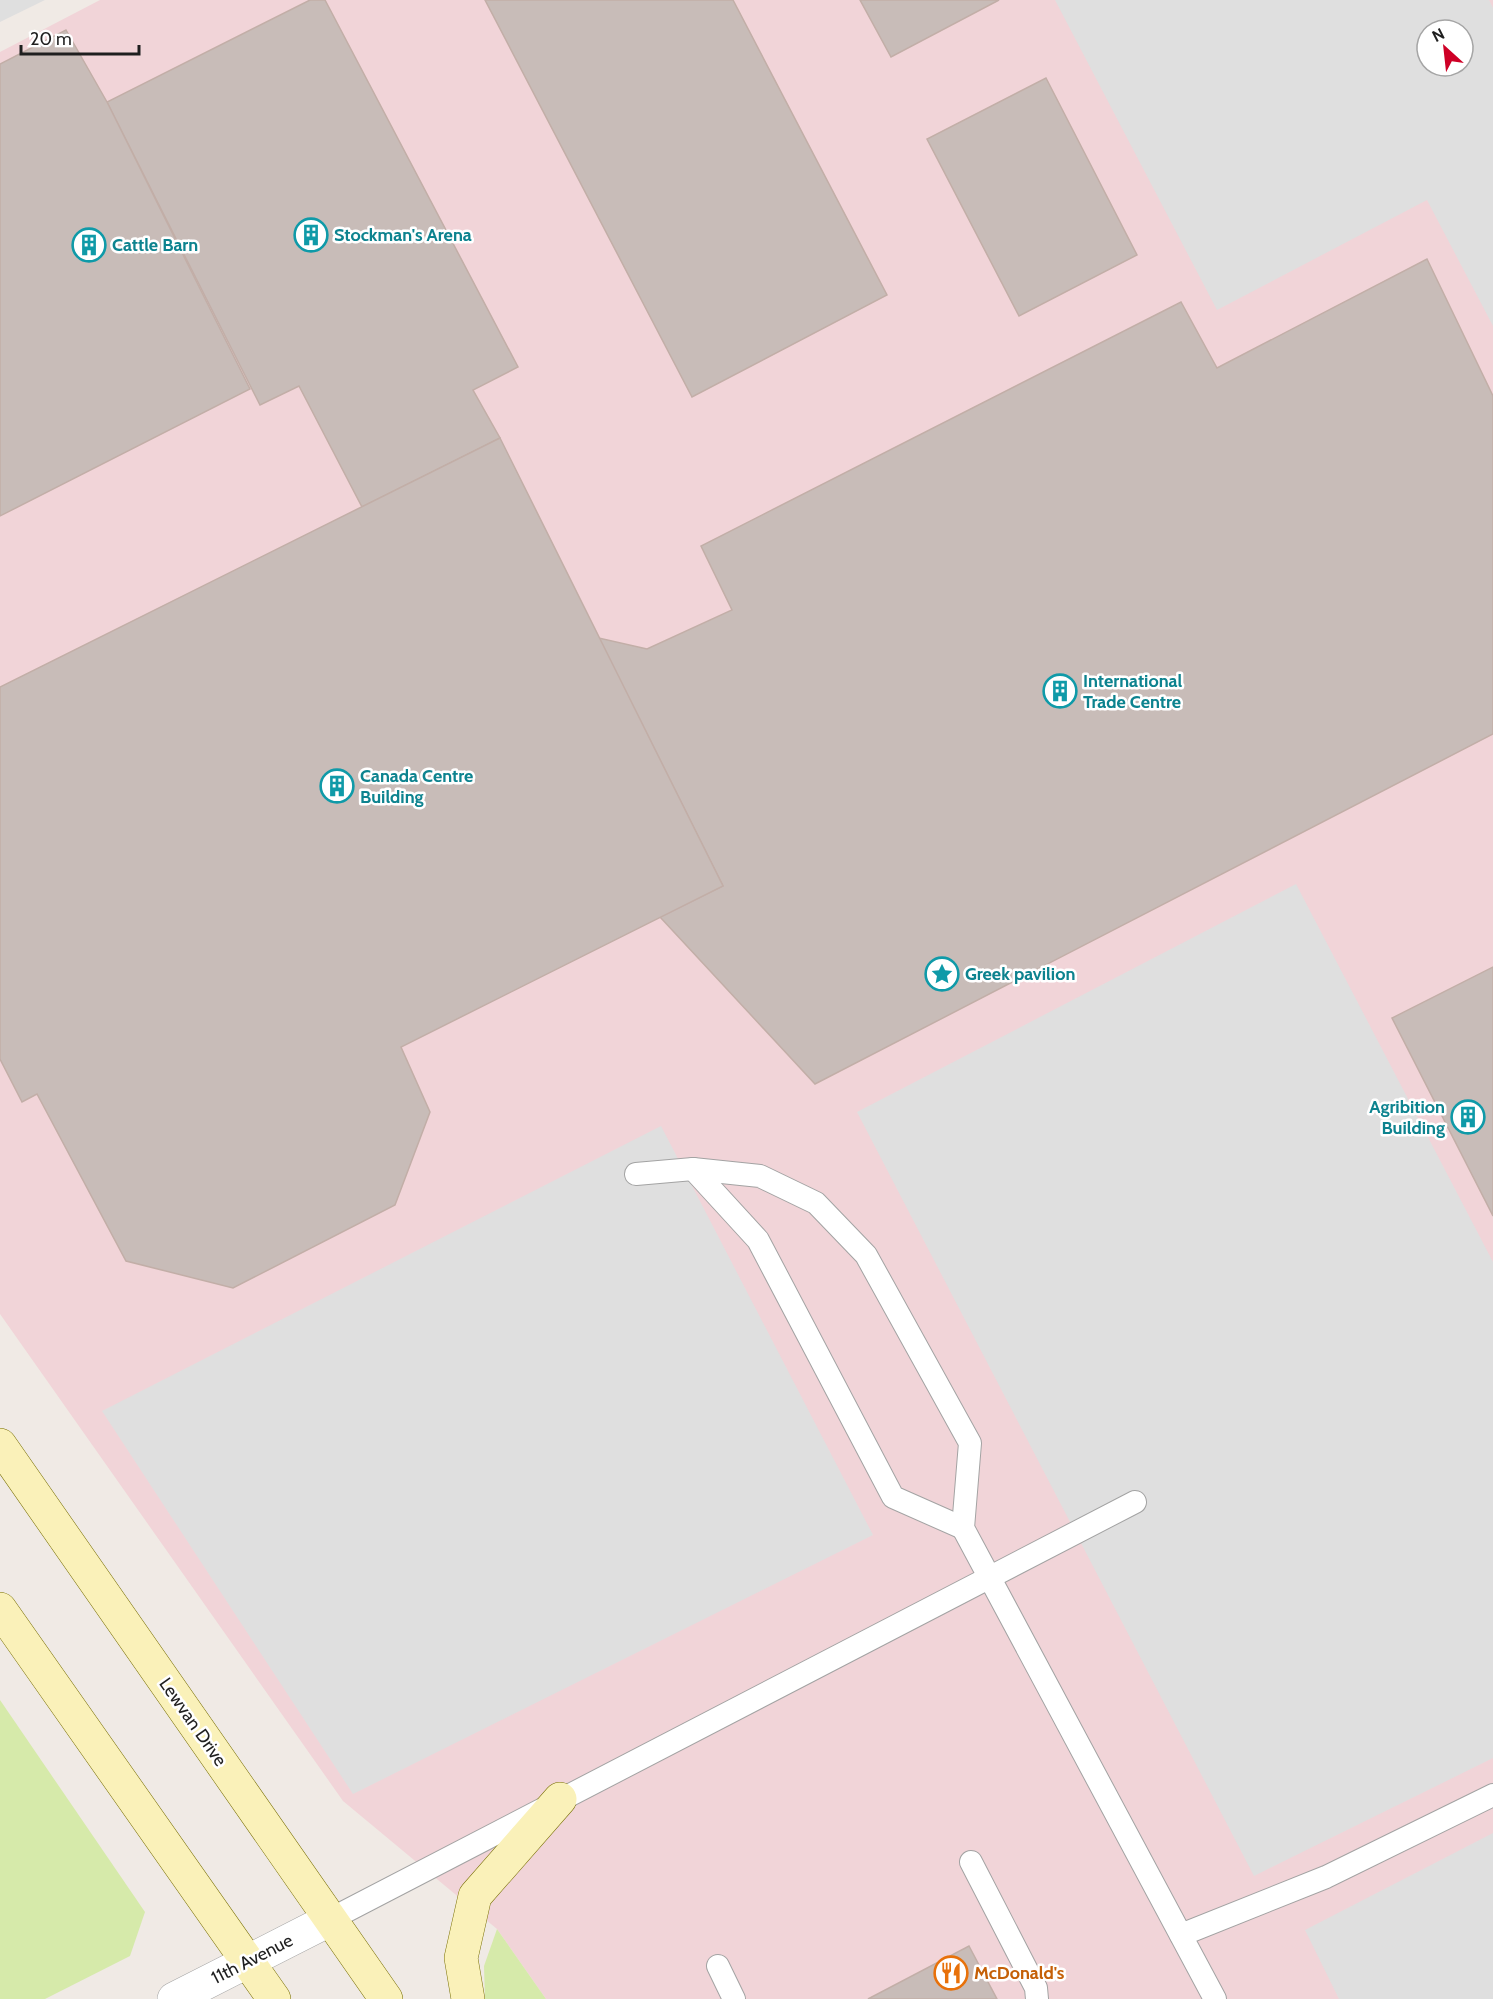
<svg xmlns="http://www.w3.org/2000/svg" width="1493" height="1999" font-family="Cabin,sans-serif">
<rect width="100%" height="100%" fill="#f0eae5"/>
<path fill="#f1d4d8" fill-rule="evenodd" d="M100 0H1493V1999H546L497 1929 343 1801 0 1314V52ZM1427 30H1463V66H1427Z"/>
<g fill="#d6eaaa">
<path d="M0 1700 145 1912 130 1956 45 1999H0Z"/>
<path d="M497 1929 546 1999H485L484 1966Z"/>
</g>
<g fill="#dfdfdf" fill-rule="evenodd">
<path d="M0 0H45L0 22Z"/>
<path d="M1055 0H1489L1493 8V326L1427 200 1217 310ZM1427 30H1463V66H1427Z"/>
<path d="M1296 884 1493 1262V1758L1254 1876 857 1112Z"/>
<path d="M661 1126 873 1535 353 1794 102 1411Z"/>
<path d="M1493 1833V1999H1339L1305 1930Z"/>
</g>
<g fill="#c8bcb8" stroke="#c2aea7" stroke-width="1.5">
<path d="M310 0H325L518 367 473 390 500 438 362 507 299 386 260 405 107 102Z"/>
<path d="M485 0H733L887 295 692 397Z"/>
<path d="M860 0H999L891 57Z"/>
<path d="M66 30 107 102 250 389 0 516V64Z"/>
<path d="M1046 78 1137 255 1019 316 927 139Z"/>
<path d="M1427 259 1493 396V734L815 1084 660 917 723 886 599 638 647 649 732 610 701 546 1181 302 1217 368Z"/>
<path d="M500 438 723 886 401 1047 430 1112 395 1205 233 1288 126 1261 37 1094 22 1102 0 1059V687Z"/>
<path d="M1493 967V1216L1392 1018Z"/>
<path d="M969 1946 997 1999H868Z"/>
</g>
<g fill="none" stroke-linecap="round" stroke-linejoin="round">
<g stroke="#a3a3a3" stroke-width="24">
<g id="service">
<path d="M693 1169 758 1240 893 1497 963 1528"/>
<path d="M636 1174 693 1169 760 1176 816 1203 866 1255 970 1443 963 1528 1215 1999"/>
<path d="M971 1862 1036 1988 1037 1999"/>
<path d="M331 1919 1135 1502"/>
<path d="M1181 1935 1326 1877 1493 1795"/>
<path d="M718 1966 734 1999"/>
</g>
</g>
<g stroke="#a3a3a3" stroke-width="34">
<path id="tertiary" d="M174 1999 331 1919"/>
</g>
<g stroke="#786f04" stroke-width="34">
<g id="secondary">
<path d="M0 1445 386 1999"/>
<path d="M0 1609 274 1999"/>
<path d="M468 1999 461 1958 475 1896 560 1799"/>
</g>
</g>
<use href="#service" stroke="#fff" stroke-width="22"/>
<use href="#tertiary" stroke="#fff" stroke-width="33"/>
<use href="#secondary" stroke="#faf1b9" stroke-width="33"/>
</g>
<defs>
<g id="building-ring" transform="scale(1.725)"><circle r="9.5" fill="#fff" stroke="#0f9aa8" stroke-width="1.5"/><path d="M-4-6H4V6H1V3H-1V6H-4ZM-2.5-4.3h1.7v1.8h-1.7ZM.8-4.3h1.7v1.8H.8ZM-2.5-1h1.7V.8h-1.7ZM.8-1h1.7V.8H.8Z" fill="#0f9aa8"/></g>
<g id="sight-ring" transform="scale(1.725)"><circle r="9.5" fill="#fff" stroke="#0f9aa8" stroke-width="1.5"/><path d="M0-6L1.8-2.2L6-1.7L2.9 1.2L3.7 5.4L0 3.3L-3.7 5.4L-2.9 1.2L-6-1.7L-1.8-2.2Z" fill="#0f9aa8"/></g>
<g id="restaurant-ring" transform="scale(1.725)"><circle r="9.5" fill="#fff" stroke="#e8710a" stroke-width="1.5"/><path d="M-5-6h1v4h1v-4h1v4h1v-4h1v5L-1.5 .5V6h-2V.5L-5-1ZM5-6V6H3V1.5H1.5Q1.5-4 5-6Z" fill="#e8710a"/></g>
</defs>
<g fill-rule="evenodd">
<use href="#building-ring" x="311" y="235"/>
<use href="#building-ring" x="89" y="245"/>
<use href="#building-ring" x="1060" y="691"/>
<use href="#building-ring" x="337" y="786"/>
<use href="#sight-ring" x="942" y="974"/>
<use href="#building-ring" x="1468" y="1117"/>
<use href="#restaurant-ring" x="951" y="1973"/>
</g>
<g text-anchor="middle" dominant-baseline="central" stroke-width="5" stroke-linejoin="round" paint-order="stroke">
<g font-size="18" font-weight="bold" fill="#0d838f" stroke="#fff" text-anchor="start">
<text x="334" y="235">Stockman's Arena</text>
<text x="112" y="245">Cattle Barn</text>
<text x="1083" y="681">International<tspan x="1083" dy="21">Trade Centre</tspan></text>
<text x="360" y="776">Canada Centre<tspan x="360" dy="21">Building</tspan></text>
<text x="965" y="974">Greek pavilion</text>
<text x="1445" y="1107" text-anchor="end">Agribition<tspan x="1445" dy="21">Building</tspan></text>
</g>
<g font-size="18" fill="#1f1f1f" stroke="#fff">
<text transform="translate(193 1722) rotate(55)">Lewvan Drive</text>
<text transform="translate(252 1959) rotate(-27)">11th Avenue</text>
</g>
<g font-size="18" font-weight="bold" fill="#c56008" stroke="#fff" text-anchor="start">
<text x="974" y="1973">McDonald's</text>
</g>
</g>
<g transform="translate(1445 48) rotate(333)"><circle r="28" fill="#ffffff" stroke="#a5a5a5" stroke-width="1.5"/>
<path d="M0-4.5L10 22L0 15L-10 22Z" fill="#ce0026"/>
<text y="-9" font-size="16" font-weight="bold" text-anchor="middle" fill="#1f1f1f">N</text>
</g>
<path d="M21 45v9h118v-9" fill="none" stroke="#1f1f1f" stroke-width="3"/>
<text x="30" y="45" font-size="18" fill="#1f1f1f" stroke="#ffffff" stroke-width="4.5" paint-order="stroke">20 m</text>
</svg>
